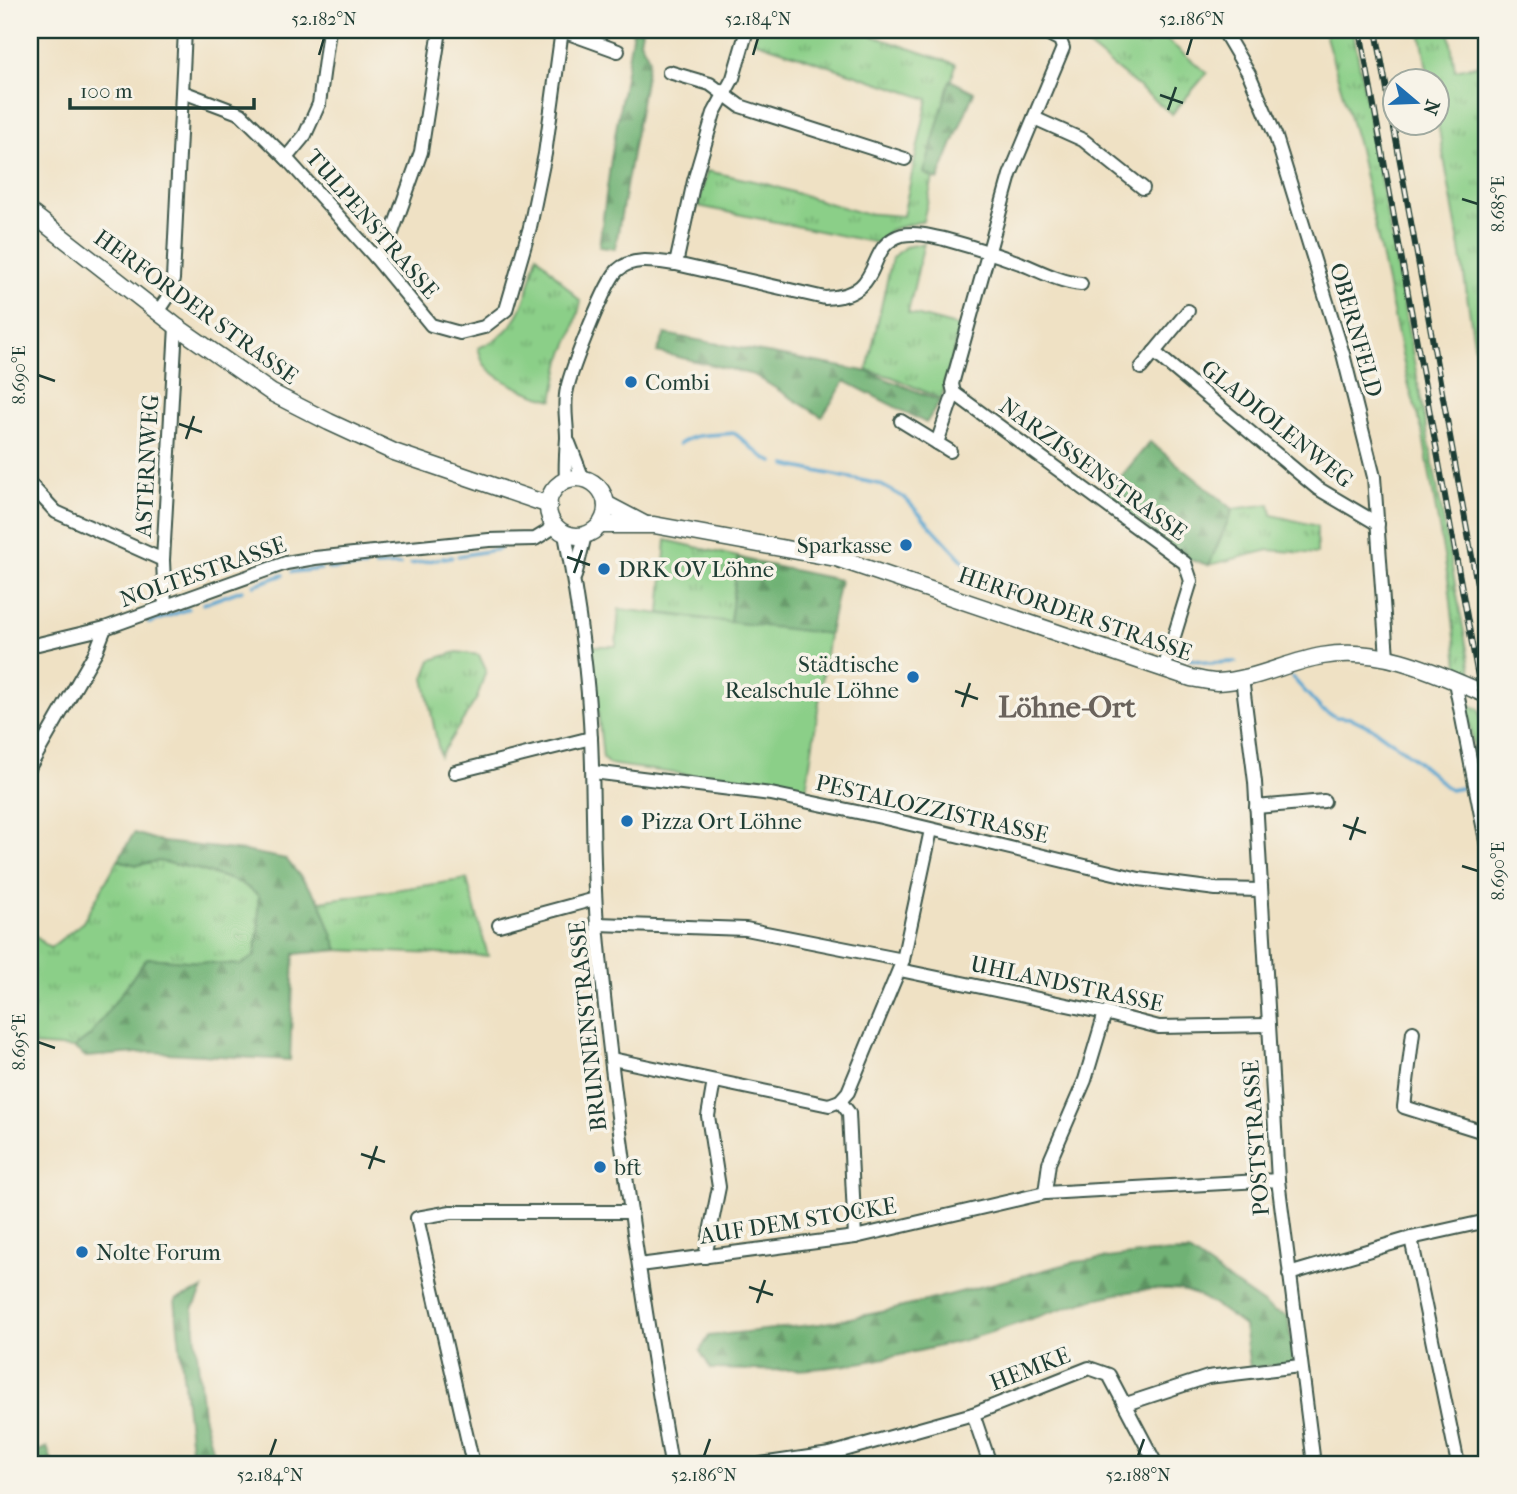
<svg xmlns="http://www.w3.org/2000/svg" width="1517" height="1494" font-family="'IM FELL French Canon',serif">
<defs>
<pattern id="grass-tufts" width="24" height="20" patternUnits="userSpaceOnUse" patternTransform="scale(1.75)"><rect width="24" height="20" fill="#8bcf88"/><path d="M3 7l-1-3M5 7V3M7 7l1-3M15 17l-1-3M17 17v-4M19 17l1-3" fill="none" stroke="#71a970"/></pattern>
<pattern id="forest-firs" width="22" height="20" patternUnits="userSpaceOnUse" patternTransform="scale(1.75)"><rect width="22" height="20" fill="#70b274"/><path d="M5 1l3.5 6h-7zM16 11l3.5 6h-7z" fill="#5b9260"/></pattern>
</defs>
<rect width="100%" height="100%" fill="#f7f3e8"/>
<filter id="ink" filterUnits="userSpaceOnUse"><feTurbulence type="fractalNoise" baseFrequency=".0143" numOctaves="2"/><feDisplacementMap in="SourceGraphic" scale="14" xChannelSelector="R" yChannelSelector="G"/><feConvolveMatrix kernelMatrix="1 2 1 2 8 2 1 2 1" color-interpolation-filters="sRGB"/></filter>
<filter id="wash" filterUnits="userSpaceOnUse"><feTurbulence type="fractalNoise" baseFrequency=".00686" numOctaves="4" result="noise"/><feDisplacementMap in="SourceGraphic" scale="28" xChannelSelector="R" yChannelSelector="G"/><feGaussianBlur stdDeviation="1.57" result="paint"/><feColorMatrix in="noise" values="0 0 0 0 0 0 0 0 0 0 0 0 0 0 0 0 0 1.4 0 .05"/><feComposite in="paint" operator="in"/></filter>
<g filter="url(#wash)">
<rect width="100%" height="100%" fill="#efe1c4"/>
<g fill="url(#grass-tufts)" stroke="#55865e" stroke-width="2">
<path d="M757 30H855L956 64 924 173 933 178 923 221 890 230 877 243 698 206 707 171 763 183 861 213 903 216 928 99 754 41Z"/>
<path d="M1066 30H1155L1207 73 1172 114 1082 41 1065 32Z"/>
<path d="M1324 30H1353L1472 676 1458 665 1449 584 1422 430 1408 383 1359 149Z"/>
<path d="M1420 30H1449L1455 70 1487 63V429L1459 242 1437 119 1436 80H1429Z"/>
<path d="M924 243 908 313 960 327 941 399 892 377 867 370 892 258 905 247Z"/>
<path d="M537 255 581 302 572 335 561 360 553 400C533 395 496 381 484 364 481 360 480 352 478 348 523 331 526 296 537 255Z"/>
<path d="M1270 504 1272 515 1317 526V554L1269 550 1209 565 1233 509Z"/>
<path d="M666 540 738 557 730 622 660 613Z"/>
<path d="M457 652 479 655 486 670 477 698 440 756 424 678 431 660Z"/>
<path d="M1466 704 1479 709 1487 757V817Z"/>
<path d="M118 860 137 865 158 861 197 869 241 883 258 895 259 926 254 957 240 965 147 958 90 1036 74 1048 30 1045V932L50 948 83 922Z"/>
<path d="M467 879 488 956 338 950 320 901Z"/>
</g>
<g fill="url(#forest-firs)" stroke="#487854" stroke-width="2">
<path d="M633 30H642L640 41 649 58 615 249 599 247 611 159Z"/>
<path d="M950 80 974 92 938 180 924 173Z"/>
<path d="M665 334 869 372 940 401 926 423 845 381 822 417 754 375 657 352Z"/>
<path d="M1150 442 1233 509 1209 565 1190 560 1104 497Z"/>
<path d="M738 557 759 563 840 580 829 634 730 622Z"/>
<path d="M134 833 163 842 244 851 286 859 320 901 338 950 294 954 290 1060 150 1052 86 1057 74 1048 90 1036 147 958 240 965 255 956 259 926 258 895 241 883 197 869 158 861 137 865 118 860Z"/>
<path d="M1189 1252 1275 1312 1288 1316 1294 1364 1250 1368 1244 1326C1221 1310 1198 1289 1169 1289 1099 1288 1035 1321 968 1339 914 1353 846 1369 791 1370 764 1371 737 1369 711 1369L700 1351 709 1336 820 1324 891 1310 1075 1262 1148 1253Z"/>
<path d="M203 1289 193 1309 203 1415 216 1464H193L192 1459 175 1300Z"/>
<path d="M47 1447 53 1464H30V1455Z"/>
</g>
<path fill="#8bcf88" stroke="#55865e" stroke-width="2" d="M619 609 829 634 806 791 608 764 603 758 591 646H616Z"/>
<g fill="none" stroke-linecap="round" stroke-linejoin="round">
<g stroke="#56a5d0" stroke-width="3.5">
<path d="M679 444C696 432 713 436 734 433 748 443 757 455 773 462"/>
<path d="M786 465 879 484 905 498 990 590"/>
<path d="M458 556 500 549"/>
<path d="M443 558 452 557"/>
<path d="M411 564 439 559"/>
<path d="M375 566 400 565"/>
<path d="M328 569 365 567"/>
<path d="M292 572 321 569"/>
<path d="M254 585 283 575"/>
<path d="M203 604 242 590"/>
<path d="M149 623 188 609"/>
<path d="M1176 656 1209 663 1236 662"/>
<path d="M1292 677 1322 710 1336 717 1351 718 1374 729 1410 755 1450 790 1461 788"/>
</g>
</g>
</g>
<g filter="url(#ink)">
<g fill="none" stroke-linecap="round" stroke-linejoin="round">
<g stroke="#3e564a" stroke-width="16">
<g id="minor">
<path d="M560 30 618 51"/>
<path d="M1041 30 1060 40 1063 48 1010 175 952 384 954 393 1185 563 1191 581 1164 669"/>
<path d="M1223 30 1249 74 1276 137 1343 354 1374 477 1387 657"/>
<path d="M669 72 710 84 740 106 905 159"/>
<path d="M183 92 241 114 286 158 376 258 431 325 460 333 484 327 506 310 530 227 545 154 562 30"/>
<path d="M1034 118 1083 140 1143 188"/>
<path d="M286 158 305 135 319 104 329 30"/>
<path d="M376 258 388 244 421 152 440 30"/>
<path d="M676 264 825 298C887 296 863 246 902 235 915 232 931 236 944 239 970 246 995 254 1020 263 1040 271 1060 282 1081 284"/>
<path d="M158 312 170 294 173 279 185 30"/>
<path d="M1154 352 1317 488 1378 524"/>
<path d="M1141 368 1188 311"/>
<path d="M901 421 950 451"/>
<path d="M569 443 583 479"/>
<path d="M937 443 954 393"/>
<path d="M566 481C565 466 566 452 567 438 567 421 563 405 567 389 571 370 606 280 618 270 633 256 658 262 676 264L694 181 714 113 733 78 747 30"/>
<path d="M30 484 56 512 163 560"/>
<path d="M565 534C578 601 588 670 591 739 594 800 592 862 597 924 613 1105 640 1285 671 1464"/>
<path d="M575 576 585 535"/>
<path d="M165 607 163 560 176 326"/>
<path d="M30 646 105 628 286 563 315 558 489 540 535 539 548 531 553 522"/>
<path d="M1242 678 1255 782 1278 1180 1314 1464"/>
<path d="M1455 682 1487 846"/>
<path d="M30 766 96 651 105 628"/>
<path d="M455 772 591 738"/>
<path d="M593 772 771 794 881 817 1139 879 1216 889 1261 890"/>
<path d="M1256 807 1324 801"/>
<path d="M597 924 746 929 903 960"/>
<path d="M499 925 595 899"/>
<path d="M900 970 1105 1013 1159 1027 1268 1025"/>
<path d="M1413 1032 1404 1107 1487 1133"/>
<path d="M612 1059 829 1105 840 1101 848 1092 903 960 931 830"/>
<path d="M840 1101 849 1113 855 1237"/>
<path d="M1045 1193 1049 1163 1085 1080 1105 1013"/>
<path d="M1411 1238 1458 1464"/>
<path d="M705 1257 719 1187 708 1116 714 1081"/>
<path d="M639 1265 855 1237 1045 1193 1278 1180"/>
<path d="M1289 1274 1411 1238 1487 1221"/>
<path d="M1126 1404 1208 1377 1300 1366"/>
<path d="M973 1414 990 1464"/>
<path d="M473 1464 417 1218 451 1212H631"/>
<path d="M761 1464 830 1454 973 1414 1089 1368 1109 1375 1156 1464"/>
</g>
</g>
<g stroke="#3e564a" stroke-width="19">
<g id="major">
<path d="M30 212 176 326 272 393 329 422 394 452 549 505"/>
<circle cx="577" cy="507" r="29"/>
<path d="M606 504 644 524"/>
<path d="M601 525H654L836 558 1191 678C1199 679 1209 682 1217 682 1253 681 1287 662 1322 656 1382 646 1434 672 1487 695"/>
</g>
</g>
<use href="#minor" stroke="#fff" stroke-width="12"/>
<use href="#major" stroke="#fff" stroke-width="16"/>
<g stroke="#1f3d34" stroke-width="6">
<g id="rail">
<path d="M1360 30 1487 726"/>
<path d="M1376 30 1487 639"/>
</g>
</g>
<use href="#rail" stroke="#f7f3e8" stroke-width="3.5" stroke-dasharray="10" stroke-linecap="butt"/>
</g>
</g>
<path fill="none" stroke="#1f3d34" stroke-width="2.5" d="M319 55 324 38M753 55 758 38M1187 55 1192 38M1160 95 1183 103M1168 110 1176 87M1462 199 1478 204M38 375 55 381M179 424 202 432M186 439 194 416M567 557 590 565M574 573 582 550M955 691 978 699M962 707 970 683M1343 825 1366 833M1350 840 1358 817M1462 866 1478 871M38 1042 55 1048M361 1154 385 1162M369 1169 377 1146M749 1287 773 1295M757 1303 765 1280M270 1456 276 1439M704 1456 710 1439M1138 1456 1144 1439"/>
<g fill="#1f6fb2" stroke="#f7f3e8" stroke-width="2.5">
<circle cx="631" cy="382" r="7"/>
<circle cx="906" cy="545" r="7"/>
<circle cx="604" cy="569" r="7"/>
<circle cx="913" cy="677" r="7"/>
<circle cx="627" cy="821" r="7"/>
<circle cx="600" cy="1167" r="7"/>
<circle cx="82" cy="1252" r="7"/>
</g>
<g text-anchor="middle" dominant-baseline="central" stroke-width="7" stroke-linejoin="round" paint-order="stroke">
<g font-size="23" fill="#1f3d34" stroke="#f7f3e8">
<text transform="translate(372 224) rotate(49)">TULPENSTRASSE</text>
<text transform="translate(196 307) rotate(36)">HERFORDER STRASSE</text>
<text transform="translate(1356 330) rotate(74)">OBERNFELD</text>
<text transform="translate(1277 424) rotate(39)">GLADIOLENWEG</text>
<text transform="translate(147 466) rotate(-87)">ASTERNWEG</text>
<text transform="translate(1093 469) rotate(36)">NARZISSENSTRASSE</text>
<text transform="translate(203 572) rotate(-19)">NOLTESTRASSE</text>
<text transform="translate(1075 614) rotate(19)">HERFORDER STRASSE</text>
<text transform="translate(932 809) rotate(13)">PESTALOZZISTRASSE</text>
<text transform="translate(1067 984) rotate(12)">UHLANDSTRASSE</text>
<text transform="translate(588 1026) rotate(-96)">BRUNNENSTRASSE</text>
<text transform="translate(1256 1138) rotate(-94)">POSTSTRASSE</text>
<text transform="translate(798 1221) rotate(-9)">AUF DEM STOCKE</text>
<text transform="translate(1030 1369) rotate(-21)">HEMKE</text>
</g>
<g font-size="23" fill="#1f3d34" stroke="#f7f3e8" text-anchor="start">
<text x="645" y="382">Combi</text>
<text x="892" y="545" text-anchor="end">Sparkasse</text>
<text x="618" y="569">DRK OV Löhne</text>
<text x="899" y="664" text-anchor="end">Städtische<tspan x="899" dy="26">Realschule Löhne</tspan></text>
<text x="641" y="821">Pizza Ort Löhne</text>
<text x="614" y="1167">bft</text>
<text x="96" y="1252">Nolte Forum</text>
</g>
<g font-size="30" font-weight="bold" fill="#6a635c" stroke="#f7f3e8">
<text x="1067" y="707">Löhne-Ort</text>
</g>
</g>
<rect width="1517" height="1494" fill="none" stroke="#f7f3e8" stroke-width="77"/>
<g transform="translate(1416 102) rotate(109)"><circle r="33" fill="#f7f3e8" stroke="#a1aaa0" stroke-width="2"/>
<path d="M0-5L12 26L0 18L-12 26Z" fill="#1f6fb2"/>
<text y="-10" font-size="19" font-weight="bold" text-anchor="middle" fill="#1f3d34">N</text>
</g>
<path d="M70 98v10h184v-10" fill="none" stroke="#1f3d34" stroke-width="3.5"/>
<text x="80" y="98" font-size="21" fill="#1f3d34" stroke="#f7f3e8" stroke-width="5" paint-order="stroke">100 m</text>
<rect x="38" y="38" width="1440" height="1418" fill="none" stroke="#1f3d34" stroke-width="2.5"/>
<g font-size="18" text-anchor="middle" fill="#1f3d34">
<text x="324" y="25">52.182°N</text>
<text x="758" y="25">52.184°N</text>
<text x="1192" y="25">52.186°N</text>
<text transform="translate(1498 204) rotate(-90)" y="6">8.685°E</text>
<text transform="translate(19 375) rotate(-90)" y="6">8.690°E</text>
<text transform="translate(1498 871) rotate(-90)" y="6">8.690°E</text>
<text transform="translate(19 1042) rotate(-90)" y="6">8.695°E</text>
<text x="270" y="1481">52.184°N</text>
<text x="704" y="1481">52.186°N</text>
<text x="1138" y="1481">52.188°N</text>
</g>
</svg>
